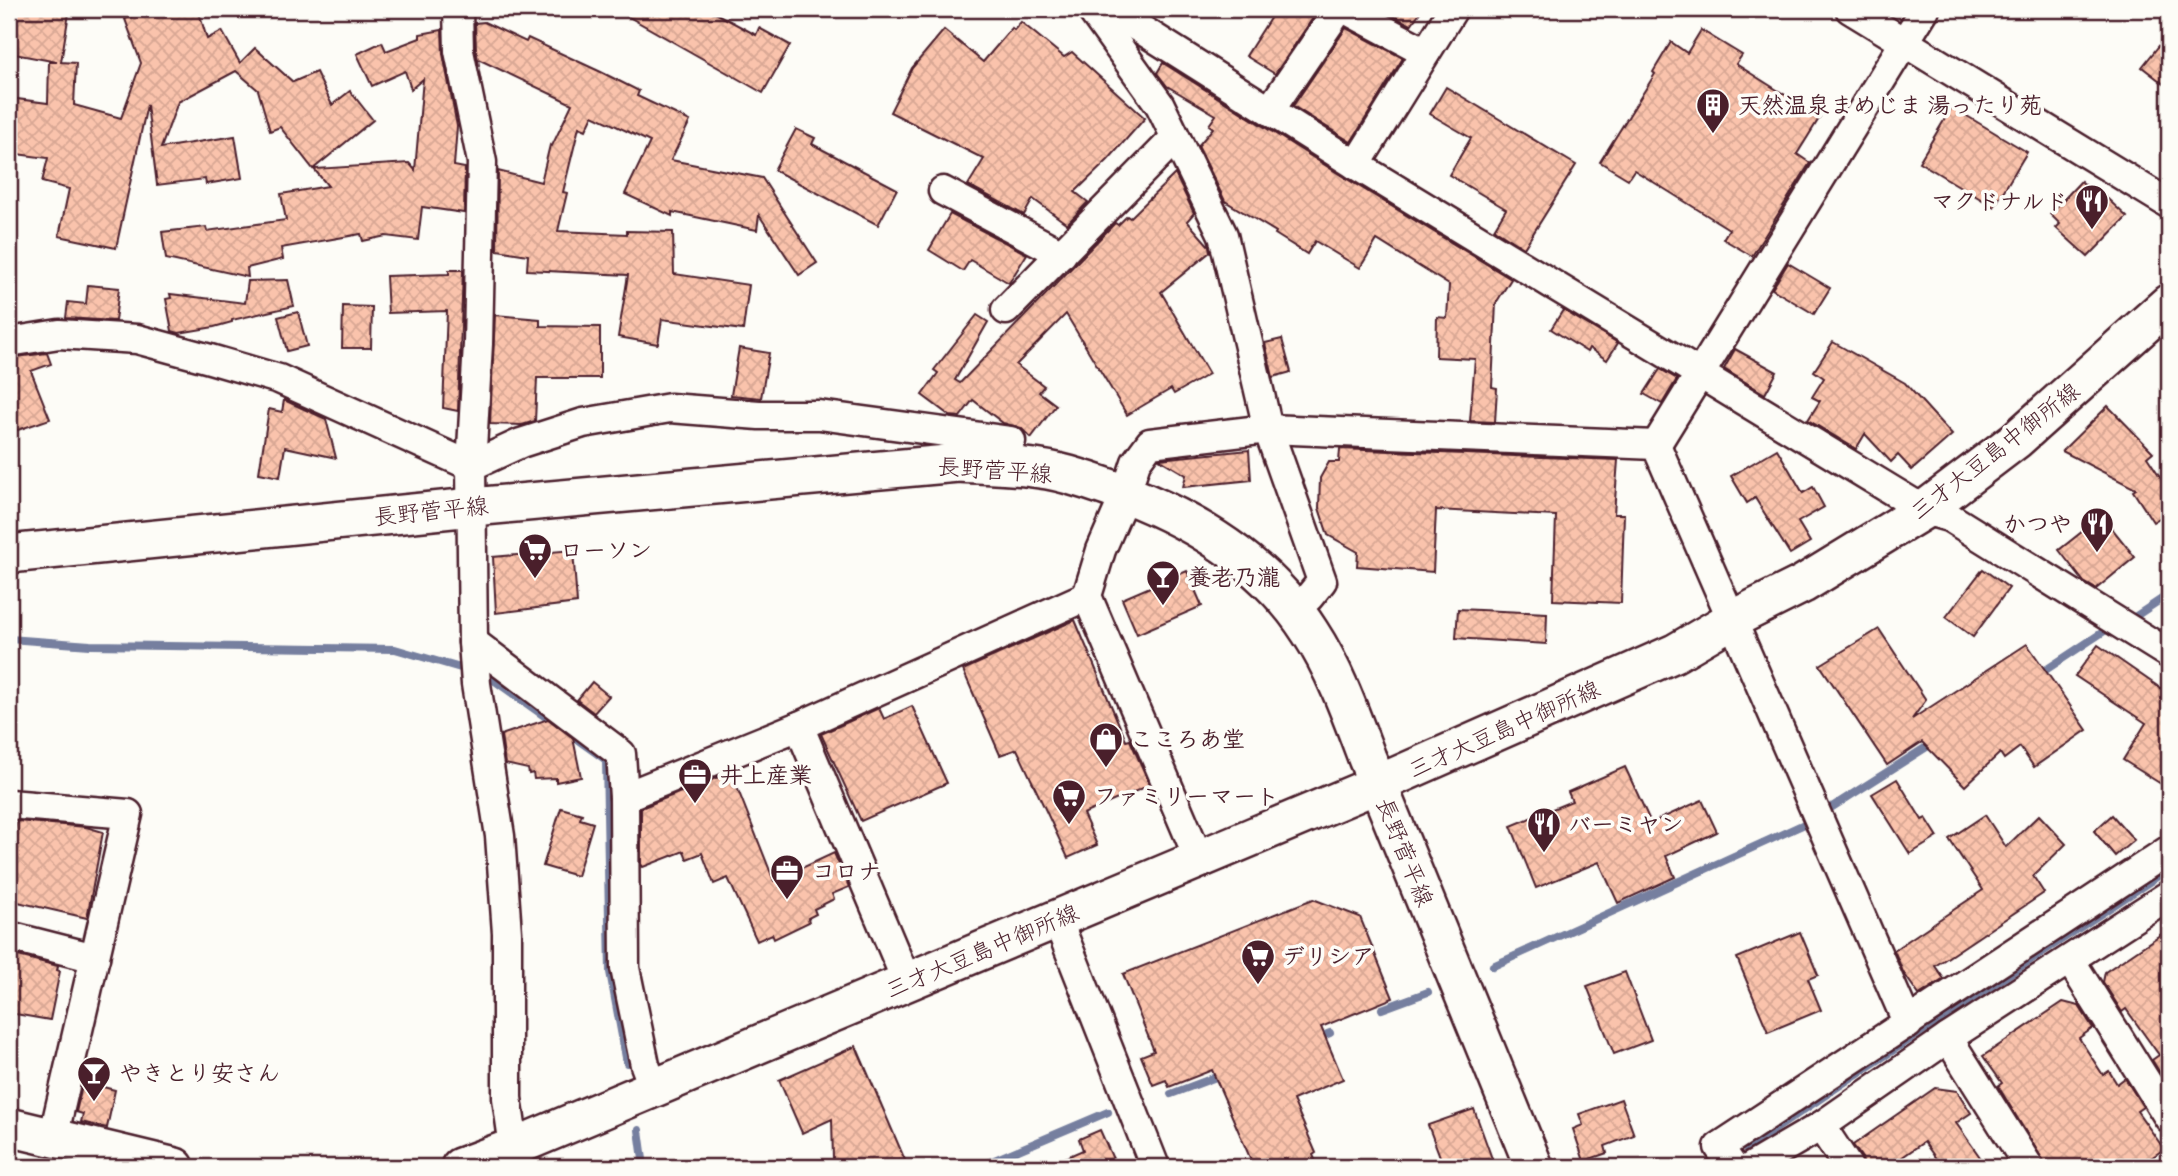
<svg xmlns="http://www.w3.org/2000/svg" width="2178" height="1176" font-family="Itim,'Klee One',sans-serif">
<defs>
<pattern id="building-cross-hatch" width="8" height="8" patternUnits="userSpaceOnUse" patternTransform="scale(1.75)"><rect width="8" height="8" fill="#fac3ac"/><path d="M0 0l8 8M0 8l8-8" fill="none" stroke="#d8a794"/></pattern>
</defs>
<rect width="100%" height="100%" fill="#fdfcf7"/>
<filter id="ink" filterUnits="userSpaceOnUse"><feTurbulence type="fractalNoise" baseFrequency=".0143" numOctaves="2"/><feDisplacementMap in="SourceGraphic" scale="14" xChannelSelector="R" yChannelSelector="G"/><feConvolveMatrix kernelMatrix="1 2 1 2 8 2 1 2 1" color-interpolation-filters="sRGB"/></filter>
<g filter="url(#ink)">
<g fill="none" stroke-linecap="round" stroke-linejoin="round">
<g stroke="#767f9f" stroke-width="8">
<path d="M2133 618 2169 594"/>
<path d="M9 639 90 645 395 649 488 676 606 760 610 972 627 1063"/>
<path d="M2038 675 2106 630"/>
<path d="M1829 809 1936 741"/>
<path d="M1493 966 1811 821"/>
<path d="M1382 1009 1428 992"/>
<path d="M1315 1039 1330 1033"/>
<path d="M1171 1094 1224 1074"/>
<path d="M639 1130 644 1167"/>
<path d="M1746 1149 1848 1080 2169 869"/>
<path d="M978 1167 1108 1112"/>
</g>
</g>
<g fill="url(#building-cross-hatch)" stroke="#4a1f2b" stroke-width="2">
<path d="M9 9H46L69 13 61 62 76 63 74 105 121 118 141 63 125 19 153 9H198L207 39 222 31 240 63 255 48 293 82 316 72 332 105 350 91 373 120 313 169 280 127 270 131 258 90 236 71 178 102 161 148 235 136 242 178 206 184 205 179 157 185 147 105 116 248 59 236 69 189 42 182 48 158 9 153V98L48 103 49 62H57L9 53Z"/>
<path d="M615 9H708L756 35 759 28 790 45 763 93Z"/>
<path d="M1276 9H1319L1275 74 1246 56Z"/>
<path d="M1380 9H1422L1411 25Z"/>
<path d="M484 22 526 42 528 38 601 72 639 91 637 96 690 121 671 160 762 178 817 263 799 275 759 215 757 230 672 212V216L625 194 650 142 593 115 586 130 579 127 563 192 567 193 558 231 627 234V231L673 232 674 274 749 285 743 330 662 319 658 344 618 337 628 275 527 270 528 255 497 250 498 171 541 182 550 145 552 146 572 104 478 59 479 66 476 49 475 23Z"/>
<path d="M1021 22 1064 57 1072 52 1145 118 1108 160 1075 192 1088 202 1067 224 1033 199 1024 215 968 185 984 159 890 112 912 68 944 30 983 62 1012 28 1014 30Z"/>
<path d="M1346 28 1403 58 1351 142 1293 106Z"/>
<path d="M442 30 443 54 457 126 454 166 465 168 464 213 422 207 418 240 386 236 363 241 361 234 281 248 283 259 247 268 248 277 166 259 162 232 206 227 207 231 286 220 281 194 328 186 314 169 409 163 415 170 423 79 411 89 405 71 372 86 357 54 382 42 386 51 420 38V34Z"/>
<path d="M1701 30 1742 55 1736 64 1820 117 1797 154 1810 163 1752 256 1723 239 1729 229 1634 170 1628 179 1600 162 1655 74 1653 72 1671 42 1687 53Z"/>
<path d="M2169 33V88L2142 67Z"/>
<path d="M1163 63 1347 179 1511 279 1496 303 1492 387 1497 388 1495 422 1470 421 1475 359 1436 357 1437 317 1447 318 1449 285 1377 240 1360 268 1315 241 1307 254 1275 234 1276 232 1225 201 1198 146 1213 128 1209 125 1216 115 1167 86 1157 73Z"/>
<path d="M1446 87 1576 165 1524 248 1494 229 1506 209 1449 175 1471 138 1430 114Z"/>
<path d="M1952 107 2027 152 1994 207 1919 162Z"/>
<path d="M796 129 815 138 812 144 897 189 878 225 774 170Z"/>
<path d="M1175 174 1194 213 1187 221 1209 246 1210 252 1161 292 1209 374 1174 394 1171 389 1127 415 1066 314 1016 365 1044 386 1039 392 1056 405 1031 438 1021 428 1003 423 973 400 960 417 950 416 922 395 938 373 934 370 977 315 988 322 955 380 960 383 1115 223 1118 225 1127 216 1130 218Z"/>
<path d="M2081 181 2092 192 2096 188 2127 217 2088 257 2056 228 2060 224 2050 214Z"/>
<path d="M950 214 1027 254 1009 283 970 260 963 271 929 250Z"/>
<path d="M1788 263 1830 288 1814 314 1772 289Z"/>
<path d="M449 270H463L458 411 443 408 447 311 388 313 386 276 449 274Z"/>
<path d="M288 280 294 306 232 320V322L214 327 179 333 172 331 166 299 171 298 170 294 245 303 248 281Z"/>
<path d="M88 285 119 288 115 321 66 318 68 302 86 304Z"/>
<path d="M343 306 372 307 371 348H342Z"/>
<path d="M1563 310 1618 343 1607 360 1589 348 1587 352 1551 329Z"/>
<path d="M298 312 307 346 287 351 278 317Z"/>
<path d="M495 315 540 319V326L600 327V378H537L535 421 522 425 490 424Z"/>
<path d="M1282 339 1291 372 1273 377 1265 343Z"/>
<path d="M1833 342 1905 383 1952 435 1912 470 1898 455 1891 462 1865 434 1856 449 1808 420 1820 401 1812 397 1824 378 1814 371Z"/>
<path d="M739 348 769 353 761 398 731 395Z"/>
<path d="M1735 349 1777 372 1765 394 1724 369Z"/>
<path d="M47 353 51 364 31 371 50 419 9 433V358Z"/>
<path d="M1660 369 1677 379 1662 404 1644 394Z"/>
<path d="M284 400 326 419 336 458 285 447 280 477 259 473 269 409 282 412Z"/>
<path d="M2108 406 2153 452 2147 457 2169 490V512L2153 522 2133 491 2136 489 2062 451Z"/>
<path d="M1340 449 1618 460 1614 514H1624L1621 603 1553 600 1556 516 1436 510 1433 572 1357 566 1358 552 1328 535 1319 508 1320 478 1329 462H1339Z"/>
<path d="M1777 449 1803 493 1813 487 1824 507 1798 522 1810 542 1790 554 1755 498 1747 503 1731 476Z"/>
<path d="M1249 450 1251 480 1183 487 1186 475 1159 459Z"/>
<path d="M2102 516 2135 557 2096 589 2084 582 2059 550Z"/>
<path d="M573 550 577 603 496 613 493 557Z"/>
<path d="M1983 569 2009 588 1973 637 1946 617Z"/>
<path d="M1187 571 1202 606 1137 634 1122 599Z"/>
<path d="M1458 609 1547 613 1546 644 1456 638Z"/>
<path d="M1075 620 1126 741 1130 740 1150 785 1083 814 1097 845 1068 858 1017 749 1000 755 963 670Z"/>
<path d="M1879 629 1926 700 1912 719 2027 644 2087 730 2034 767 2020 747 2004 759 2000 753 1965 786 1922 742 1887 765 1820 665Z"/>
<path d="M2098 645 2166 692 2169 687V789L2123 760 2146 723 2075 676Z"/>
<path d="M592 682 609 696 594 713 577 700Z"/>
<path d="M912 706 947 783 861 821 821 734 879 708 884 719Z"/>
<path d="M548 719 573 738 581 777 556 782V778L534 779 533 773 529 774 528 769 505 764 501 735Z"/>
<path d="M1625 767 1651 823 1702 800 1717 832 1666 856 1675 877 1618 903 1599 862 1536 888 1511 826 1572 801 1568 792Z"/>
<path d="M731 772 774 881 834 853 849 887 832 894 834 899 814 909 816 914 808 918 809 922 774 939 772 934 757 941 728 878 714 884 702 853 687 859 684 851 643 867 641 864V808Z"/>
<path d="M1897 779 1922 820 1926 818 1938 837 1910 854 1872 794Z"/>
<path d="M561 808 582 814 580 819 593 823 577 876 543 866Z"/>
<path d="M1985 815 2006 847 2039 815 2066 844 2033 876 2044 893 1935 966 1944 979 1919 995 1903 972 1894 950 1983 890 1949 839Z"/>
<path d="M2112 815 2134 840 2115 856 2094 831Z"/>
<path d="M17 821 86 827 103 832 87 918 9 900V859Z"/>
<path d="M1313 899 1360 917 1393 998 1321 1027 1343 1079 1293 1100 1316 1153 1313 1155 1318 1167H1254L1212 1070 1169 1087 1166 1080 1153 1085 1141 1056 1154 1051 1123 974Z"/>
<path d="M2169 929V1087L2152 1060 2159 1055 2126 1009 2122 1012 2103 982 2105 972Z"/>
<path d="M1800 932 1818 975 1808 979 1821 1010 1768 1032 1737 958Z"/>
<path d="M14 955 58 966 57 970 60 971 50 1020 9 1013V984Z"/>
<path d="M1625 972 1651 1040 1614 1054 1587 986Z"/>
<path d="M2063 1002 2079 1006 2093 1028 2079 1038 2103 1075 2109 1071 2117 1084 2125 1078 2143 1107 2137 1111 2164 1149 2138 1167H2047L1998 1086 2002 1083 1983 1056Z"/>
<path d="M856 1046 908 1167H837L833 1159 832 1119 802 1133 779 1080Z"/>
<path d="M83 1082 115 1090 107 1128 81 1122 83 1114 76 1112Z"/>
<path d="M1935 1088 1957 1091 1971 1113 1956 1123 1987 1167H1942L1924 1142 1888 1167H1864L1862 1158 1853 1145Z"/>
<path d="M1621 1099 1634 1135 1605 1146 1607 1153 1584 1161 1573 1129 1583 1125 1579 1114Z"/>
<path d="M1474 1109 1495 1167H1444L1428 1125Z"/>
<path d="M1100 1130 1113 1159 1095 1167H1044L1083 1150 1079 1139Z"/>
</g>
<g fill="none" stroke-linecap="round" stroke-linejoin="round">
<g stroke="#4a1f2b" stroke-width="33">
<g id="minor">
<path d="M458 9 459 51 482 162 478 344 471 466 473 642 476 684 500 836 507 933V1098L514 1147V1167"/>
<path d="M1091 9 1160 105 1223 235 1268 429 1322 581 1309 597 1293 609"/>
<path d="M1109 9 1356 165 1924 510 1949 517 2169 654"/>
<path d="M1345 9 1426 52"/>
<path d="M1850 9 2169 204"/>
<path d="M1270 110 1339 9"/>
<path d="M1356 165 1453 9"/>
<path d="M943 191 1062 254"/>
<path d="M1006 310 1175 138"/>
<path d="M9 342 59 334 137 339 210 359 279 379 471 466 521 443 583 423 670 408 759 415H819L1011 441"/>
<path d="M1656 445 1925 9"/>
<path d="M473 642 621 754 624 797 625 968 645 1065 654 1089"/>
<path d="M799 726 907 982"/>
<path d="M624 797 799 726 1087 596"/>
<path d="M9 804 128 814 53 1138"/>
<path d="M1199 859 1087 596 1101 550 1125 495 1136 462 1150 443 1268 429 1656 445 1908 1024"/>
<path d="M1057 919 1155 1167"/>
<path d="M9 936 95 958"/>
<path d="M2070 960 2169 1118"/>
<path d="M1948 1038 2029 1167"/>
<path d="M1821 1126 1848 1167"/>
<path d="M1733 1167 1719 1147 2169 850"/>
<path d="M1751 1167 1821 1126 1948 1038 2169 895"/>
</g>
</g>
<g stroke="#4a1f2b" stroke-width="42">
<g id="major">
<path d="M9 554 472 507 958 463C994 465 1034 465 1069 475 1162 502 1257 549 1310 632 1335 670 1351 715 1367 758L1534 1167"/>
<path d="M9 1127 175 1167"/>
<path d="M460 1167 514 1147 1378 784 1675 653 1733 619 1803 584 1924 510 2016 440 2169 303"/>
</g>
</g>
<use href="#minor" stroke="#fdfcf7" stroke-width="28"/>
<use href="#major" stroke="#fdfcf7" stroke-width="37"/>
</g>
</g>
<defs>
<g id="building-pin" transform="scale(1.75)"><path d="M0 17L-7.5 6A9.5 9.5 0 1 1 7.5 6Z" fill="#4a1f2b" stroke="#fdfcf7"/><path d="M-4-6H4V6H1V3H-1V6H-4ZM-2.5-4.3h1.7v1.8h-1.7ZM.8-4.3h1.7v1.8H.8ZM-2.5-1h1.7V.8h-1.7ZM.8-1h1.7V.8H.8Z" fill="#fff"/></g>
<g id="restaurant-pin" transform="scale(1.75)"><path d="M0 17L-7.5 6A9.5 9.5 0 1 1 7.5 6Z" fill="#4a1f2b" stroke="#fdfcf7"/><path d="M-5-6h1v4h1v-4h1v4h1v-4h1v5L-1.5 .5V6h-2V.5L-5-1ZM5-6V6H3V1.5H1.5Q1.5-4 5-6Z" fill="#fff"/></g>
<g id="supermarket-pin" transform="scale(1.75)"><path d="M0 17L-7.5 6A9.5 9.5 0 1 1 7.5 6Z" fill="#4a1f2b" stroke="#fdfcf7"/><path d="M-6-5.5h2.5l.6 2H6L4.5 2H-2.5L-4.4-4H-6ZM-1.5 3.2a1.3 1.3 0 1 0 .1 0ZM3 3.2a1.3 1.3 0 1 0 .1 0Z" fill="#fff"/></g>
<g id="bar-pin" transform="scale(1.75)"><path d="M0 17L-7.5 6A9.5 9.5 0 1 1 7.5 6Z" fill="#4a1f2b" stroke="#fdfcf7"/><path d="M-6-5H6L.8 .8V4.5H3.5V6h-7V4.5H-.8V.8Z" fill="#fff"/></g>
<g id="shop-pin" transform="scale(1.75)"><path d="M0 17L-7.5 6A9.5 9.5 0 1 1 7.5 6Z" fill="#4a1f2b" stroke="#fdfcf7"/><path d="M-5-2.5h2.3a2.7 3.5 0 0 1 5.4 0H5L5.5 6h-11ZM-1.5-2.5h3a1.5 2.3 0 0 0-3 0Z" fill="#fff"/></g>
<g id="office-pin" transform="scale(1.75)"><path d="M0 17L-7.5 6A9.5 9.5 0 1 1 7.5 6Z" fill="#4a1f2b" stroke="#fdfcf7"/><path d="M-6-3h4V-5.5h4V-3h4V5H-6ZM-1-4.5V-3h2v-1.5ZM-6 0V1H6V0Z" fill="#fff"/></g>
</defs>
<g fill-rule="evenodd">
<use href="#building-pin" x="1713" y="105"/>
<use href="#restaurant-pin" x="2092" y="201"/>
<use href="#restaurant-pin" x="2097" y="524"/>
<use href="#supermarket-pin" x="535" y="550"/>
<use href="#bar-pin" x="1163" y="577"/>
<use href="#shop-pin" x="1106" y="739"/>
<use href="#office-pin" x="695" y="775"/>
<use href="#supermarket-pin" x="1069" y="796"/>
<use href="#restaurant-pin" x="1544" y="824"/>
<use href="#office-pin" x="787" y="871"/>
<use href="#supermarket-pin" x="1258" y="956"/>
<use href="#bar-pin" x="94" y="1073"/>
</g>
<g text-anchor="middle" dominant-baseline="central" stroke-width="7" stroke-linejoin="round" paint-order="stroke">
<g font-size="23" font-weight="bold" fill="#4a1f2b" stroke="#fdfcf7" text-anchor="start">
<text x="1738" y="105">天然温泉まめじま 湯ったり苑</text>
<text x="2068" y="201" text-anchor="end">マクドナルド</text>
<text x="2072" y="524" text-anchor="end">かつや</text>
<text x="560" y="550">ローソン</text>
<text x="1188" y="577">養老乃瀧</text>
<text x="1130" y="739">こころあ堂</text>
<text x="720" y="775">井上産業</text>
<text x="1094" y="796">ファミリーマート</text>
<text x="1568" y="824">バーミヤン</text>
<text x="812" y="871">コロナ</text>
<text x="1282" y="956">デリシア</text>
<text x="119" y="1073">やきとり安さん</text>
</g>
<g font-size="23" fill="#4a1f2b" stroke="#fdfcf7">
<text transform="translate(1995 451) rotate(-38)">三才大豆島中御所線</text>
<text transform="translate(995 470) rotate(4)">長野菅平線</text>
<text transform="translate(431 511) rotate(-6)">長野菅平線</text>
<text transform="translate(1504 729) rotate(-24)">三才大豆島中御所線</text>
<text transform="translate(1405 852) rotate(68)">長野菅平線</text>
<text transform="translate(982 951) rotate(-23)">三才大豆島中御所線</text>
</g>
</g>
<rect width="2178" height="1176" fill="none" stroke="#fdfcf7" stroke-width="35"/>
<rect x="18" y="18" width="2143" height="1141" fill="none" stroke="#4a1f2b" stroke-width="2.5" filter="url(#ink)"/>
</svg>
